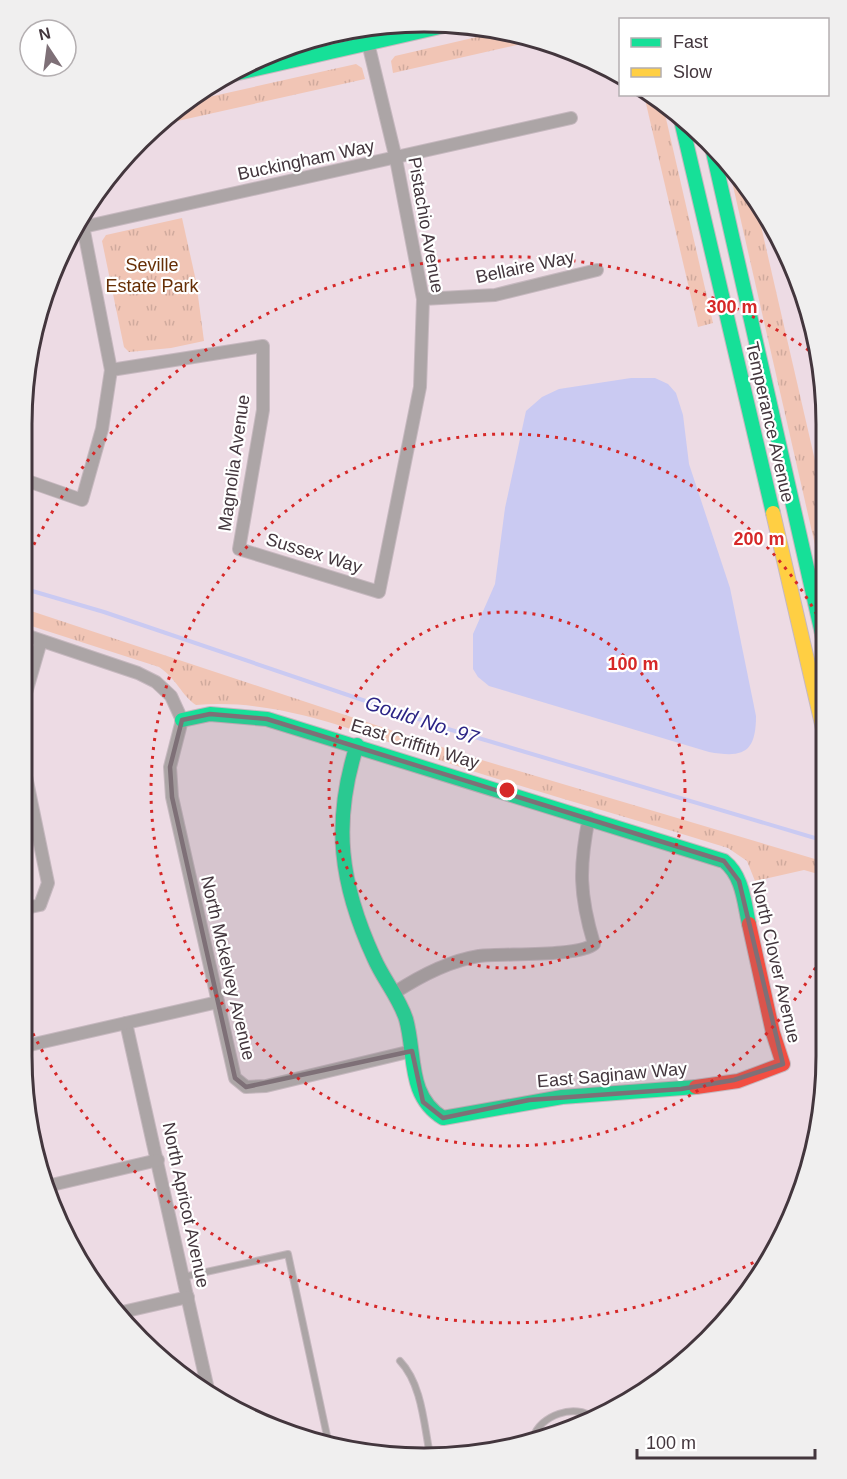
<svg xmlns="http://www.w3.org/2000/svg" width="847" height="1479" font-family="Arial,sans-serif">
<defs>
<pattern id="park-tufts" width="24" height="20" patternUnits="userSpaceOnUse" patternTransform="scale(1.5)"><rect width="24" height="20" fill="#f1c5b5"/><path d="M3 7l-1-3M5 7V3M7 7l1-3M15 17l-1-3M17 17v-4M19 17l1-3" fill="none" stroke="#d0aa9d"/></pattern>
</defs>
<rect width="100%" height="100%" fill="#eddbe4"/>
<g fill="url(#park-tufts)">
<path d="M507 30 539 40 393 73 391 61 395 56Z"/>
<path d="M356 64 362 68 365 79 155 126 182 103Z"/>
<path d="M644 95H654L662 101 713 323 698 327Z"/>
<path d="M728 164 755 200 825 504V556L819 552 815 545Z"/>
<path d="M182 218 196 281 204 341 171 348 129 352 124 347 102 241 106 235Z"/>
<path d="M22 608 475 758 825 862V876L804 870 755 881 747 861 728 848C640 821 551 796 463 768 377 740 288 697 196 705 182 696 176 678 159 667L22 623Z"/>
</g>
<path fill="#cacaf2" d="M631 378H655L668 384 676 393 683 415 689 464 730 588 756 716C756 753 743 758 709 752L489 686 478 677 473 669V634L495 584 505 508 526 411 542 397 559 389Z"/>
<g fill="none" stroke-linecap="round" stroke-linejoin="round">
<path stroke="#cacaf2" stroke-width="4" d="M22 588 104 612 448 729 825 841"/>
<g stroke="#c6b8bf" stroke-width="8">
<g id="lane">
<path d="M183 1277 288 1254 329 1445"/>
<path d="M400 1361C422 1384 424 1425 430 1455"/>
<path d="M533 1438C540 1415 575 1403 594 1418"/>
</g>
</g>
<g stroke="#c6b8bf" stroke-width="14">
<g id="street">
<path d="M83 227 571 118"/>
<path d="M423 299 495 295 597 270"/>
<path d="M111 370 263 346V410L239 549 379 592 420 387 423 299 396 159 368 43"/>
<path d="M22 479 82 500 102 429 111 370 81 216"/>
<path d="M809 576 825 572"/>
<path d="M22 634 138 673 156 682 171 696 182 720 170 767 172 797 235 1078 246 1087 266 1086 412 1051"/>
<path d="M21 710 41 641"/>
<path d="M21 909 40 905 48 883 21 752"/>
<path d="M394 993C420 976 448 961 479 956 505 953 579 957 594 944 579 894 579 867 589 817"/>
<path d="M126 1023 209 1394"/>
<path d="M21 1047 218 1002"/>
<path d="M43 1187 158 1160"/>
<path d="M118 1313 188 1297"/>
</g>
</g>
<g stroke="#c6b8bf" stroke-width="16">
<g id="fast">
<path d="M369 42 374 33 394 24"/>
<path d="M225 76 453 24"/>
<path d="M680 116 773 513"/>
<path d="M711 143 825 647"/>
<path d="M182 720 210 714 267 719 724 861C743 876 744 902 749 924"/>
<path d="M357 745C332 823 340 884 374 958 383 979 399 997 406 1019 416 1055 407 1096 443 1118L562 1097 696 1087"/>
</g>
</g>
<g stroke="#c6b8bf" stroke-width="16">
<path id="slow" d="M773 513 825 737"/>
</g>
<g stroke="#c6b8bf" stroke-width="16">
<path id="jam" d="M696 1087 738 1081 783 1064 773 1033 749 924"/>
</g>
<use href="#lane" stroke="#aca5a6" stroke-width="6"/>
<use href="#street" stroke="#aca5a6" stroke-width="12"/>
<use href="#fast" stroke="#16e098" stroke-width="14"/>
<use href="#slow" stroke="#ffcf43" stroke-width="14"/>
<use href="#jam" stroke="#f24e42" stroke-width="14"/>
</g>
<path fill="#7e7077" fill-opacity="0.2" stroke="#7e7077" stroke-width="4.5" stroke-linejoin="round" d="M210 714 267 719 724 861 739 881 783 1064 734 1080 681 1089 529 1100 443 1118 423 1102 412 1051 246 1087 235 1078 172 797 170 767 182 720Z"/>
<g fill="none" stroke="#d62828" stroke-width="3" stroke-dasharray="3 6">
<circle cx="507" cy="790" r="178"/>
<path d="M824 952A356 356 0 1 1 824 628"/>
<path d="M769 1254A533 533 0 0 1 22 1011M22 569A533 533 0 0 1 817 356"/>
</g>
<g text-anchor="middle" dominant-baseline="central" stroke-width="4.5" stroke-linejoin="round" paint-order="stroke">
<g font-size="18" fill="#43363d" stroke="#fff">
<text transform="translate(306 160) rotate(-12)">Buckingham Way</text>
<text transform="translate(426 225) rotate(80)">Pistachio Avenue</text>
<text transform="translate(525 267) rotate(-12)">Bellaire Way</text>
<text transform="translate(770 422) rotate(77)">Temperance Avenue</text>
<text transform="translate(234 463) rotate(-82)">Magnolia Avenue</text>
<text transform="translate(314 553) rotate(17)">Sussex Way</text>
<text transform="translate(415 744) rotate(17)">East Criffith Way</text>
<text transform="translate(776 962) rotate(77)">North Clover Avenue</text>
<text transform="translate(228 968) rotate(77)">North Mckelvey Avenue</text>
<text transform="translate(612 1075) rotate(-5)">East Saginaw Way</text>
<text transform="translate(186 1205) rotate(78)">North Apricot Avenue</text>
</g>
<g font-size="18" fill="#662f06" stroke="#fff">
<text x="152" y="265">Seville<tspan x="152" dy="21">Estate Park</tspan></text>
</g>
<g font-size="20" font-style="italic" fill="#2c2586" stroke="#fff">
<text transform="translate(422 720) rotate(18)">Gould No. 97</text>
</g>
</g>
<path d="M0 0H847V1479H0ZM424 32H424A392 392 0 0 1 816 424V1056A392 392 0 0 1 424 1448H424A392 392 0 0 1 32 1056V424A392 392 0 0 1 424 32Z" fill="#f0efef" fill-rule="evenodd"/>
<path fill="none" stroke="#43363d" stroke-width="3" d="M424 32H424A392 392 0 0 1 816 424V1056A392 392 0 0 1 424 1448H424A392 392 0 0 1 32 1056V424A392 392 0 0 1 424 32Z"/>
<circle cx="507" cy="790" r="9" fill="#d62828" stroke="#fff" stroke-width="3"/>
<g font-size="18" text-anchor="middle" font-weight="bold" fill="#d62828" stroke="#fff" stroke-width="4.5" stroke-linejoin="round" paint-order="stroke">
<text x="732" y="313">300 m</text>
<text x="759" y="545">200 m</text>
<text x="633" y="670">100 m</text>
</g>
<rect x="619" y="18" width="210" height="78" fill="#ffffff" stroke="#b4afb1" stroke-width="1.5"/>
<rect x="631" y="38" width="30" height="9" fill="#16e098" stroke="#b4afb1" stroke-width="1.5"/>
<text x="673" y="48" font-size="18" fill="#43363d">Fast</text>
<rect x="631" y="68" width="30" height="9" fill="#ffcf43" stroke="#b4afb1" stroke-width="1.5"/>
<text x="673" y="78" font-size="18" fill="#43363d">Slow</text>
<g transform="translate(48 48) rotate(347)"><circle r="28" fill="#ffffff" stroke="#b4afb1" stroke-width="1.5"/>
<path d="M0-4.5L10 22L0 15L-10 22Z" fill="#7e7077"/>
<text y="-9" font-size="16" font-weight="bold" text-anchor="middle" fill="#43363d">N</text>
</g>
<path d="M637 1449v9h178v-9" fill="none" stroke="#43363d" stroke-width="3"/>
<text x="646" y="1449" font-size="18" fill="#43363d" stroke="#ffffff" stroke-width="4.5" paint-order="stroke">100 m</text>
</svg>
